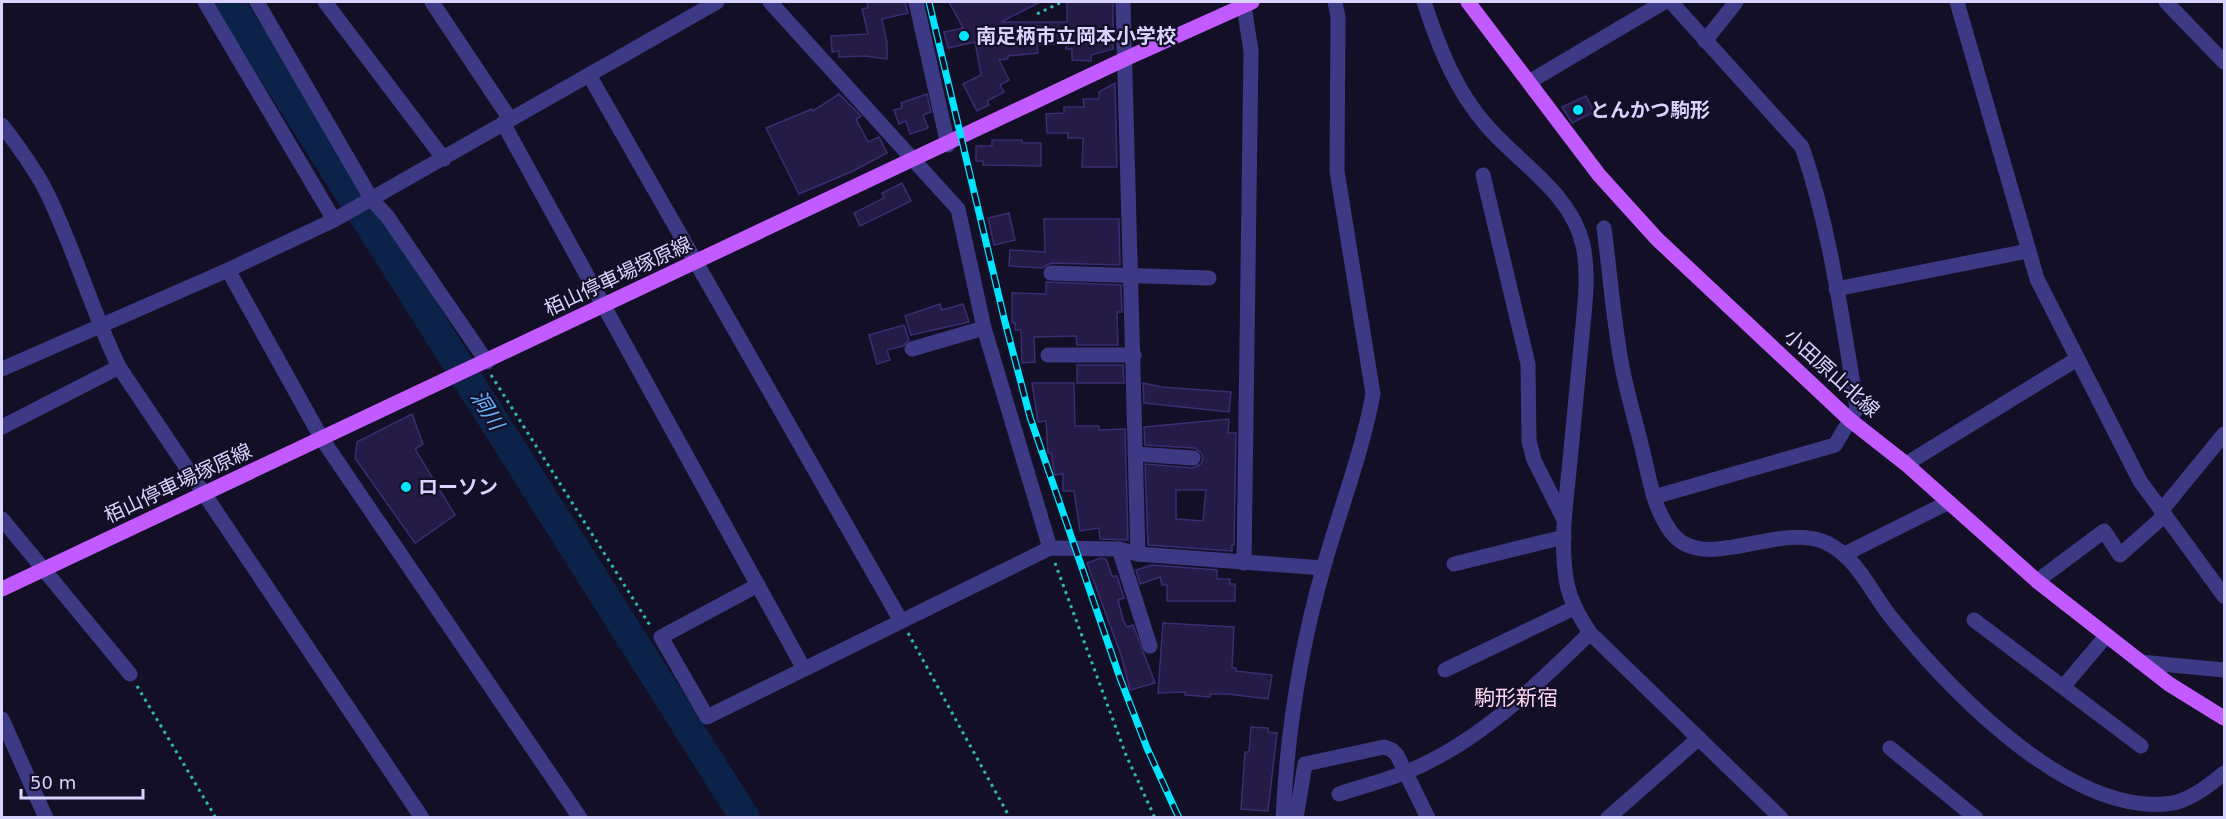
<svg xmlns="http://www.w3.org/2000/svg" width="2226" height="819" font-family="'DejaVu Sans','Noto Sans JP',sans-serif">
<rect width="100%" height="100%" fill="#130f26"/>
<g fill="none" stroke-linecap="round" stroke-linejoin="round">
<path stroke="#0c2248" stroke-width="30" d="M229 2 745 818"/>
</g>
<g fill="#241b47" stroke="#3b2d73" stroke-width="1.5" fill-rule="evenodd">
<path d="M867 2H905L908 13 882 19 887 43V59L864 56 839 57V51L832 52 831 36 868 34 862 9 868 8Z"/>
<path d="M949 2H1040L1001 22H1067V2H1113V49L1091 55V61L1072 60V49H1066V44H1037L1038 53 1008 56V59L999 60 1009 80 1000 85 1004 92 987 101 989 105 977 111 963 84 981 75 975 42 948 48 944 32 963 28Z"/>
<path d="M1115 83 1117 167H1082L1083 138H1068V133H1047L1046 114 1064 113V107H1084L1083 99H1099V92Z"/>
<path d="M839 94 861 116 856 119 868 142 879 137 887 153 853 171 799 194 766 128 812 109 813 111Z"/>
<path d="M927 94 931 112 923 115 928 128 910 134 906 121 899 124 894 110 902 108 901 103Z"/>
<path d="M1586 96 1594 112 1572 123 1562 107Z"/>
<path d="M992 140H1022V143H1041V166L983 165V161H976V146H992Z"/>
<path d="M902 183 911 201 860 226 854 213 884 198 882 193Z"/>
<path d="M1009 213 1015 240 994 245 988 218Z"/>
<path d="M1044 219H1119L1120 265 1051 263 1042 268 1009 266 1010 250 1045 252Z"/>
<path d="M1046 282 1121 285 1122 312H1117L1118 345H1077L1076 336 1034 337 1035 362 1022 363 1021 330H1015V323H1012V293L1046 294Z"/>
<path d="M940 304 942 310 963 304 969 322 911 335 905 316Z"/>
<path d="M904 325 909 340 903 346 887 350 890 360 877 364 869 335Z"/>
<path d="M1077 365H1123L1124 383H1077Z"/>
<path d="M1032 383H1074L1075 426H1099V430L1125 429 1128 540 1100 539 1099 528 1080 531 1074 491H1063V474L1055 475 1051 453H1048L1046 421 1038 422Z"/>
<path d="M1143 383 1162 387 1231 392 1229 412 1144 403Z"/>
<path d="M412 414 423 444 415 449 455 515 415 543 355 458 357 442Z"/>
<path d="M1229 419 1228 433H1236L1234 545H1232V551L1148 545 1145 464 1193 468 1201 464 1203 458 1201 453 1194 448 1145 445 1144 427ZM1176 490H1206L1203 521 1176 519Z"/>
<path d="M1101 558 1106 559 1112 576H1117L1124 598 1118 600 1123 620 1127 627 1133 625 1155 683 1130 690 1121 655 1087 563Z"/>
<path d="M1152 565 1217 570V579H1230V584H1235V601H1167V585H1162L1160 577 1140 584 1136 570Z"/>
<path d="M1163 623 1234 627 1232 668H1236V671L1272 675 1268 699 1228 694H1210V697L1185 695V692L1158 693Z"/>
<path d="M1251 727 1268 728V732L1277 733 1268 811 1241 809 1245 752H1249Z"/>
</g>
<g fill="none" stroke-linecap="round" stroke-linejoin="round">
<g stroke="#2fb8b0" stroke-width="3" stroke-dasharray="3 4.5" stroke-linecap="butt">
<path d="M1037 14 1062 2"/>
<path d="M491 375 651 627"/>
<path d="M1055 563 1126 755 1155 818"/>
<path d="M908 633 1010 818"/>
<path d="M137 686 216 818"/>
</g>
<g stroke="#3d3a85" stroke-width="15">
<path d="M205 2 334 220"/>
<path d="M257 2 372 200 387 216 487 362"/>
<path d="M325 2 444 159"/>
<path d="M432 2 510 119"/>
<path d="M770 2 958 209 984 328 1050 548"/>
<path d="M916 2 948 145"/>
<path d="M1123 2 1138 554"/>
<path d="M1424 2C1439 47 1455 90 1487 126 1520 164 1571 193 1583 245 1589 273 1585 306 1582 335 1578 380 1573 426 1569 471 1565 508 1560 547 1567 584 1571 603 1580 617 1590 633L1781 818"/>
<path d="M1957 2 2037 279 2140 481 2224 596"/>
<path d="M2166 2 2224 62"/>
<path d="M1244 6 1251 51 1244 563"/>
<path d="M1705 41 1736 2"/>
<path d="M589 75 901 621"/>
<path d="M1529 82 1664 2"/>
<path d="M503 123 804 669"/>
<path d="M2 125C19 147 36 170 48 195 75 251 92 311 119 367L422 818"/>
<path d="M1483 175 1528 364 1529 441 1534 460 1564 520"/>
<path d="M1604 228C1610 272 1613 317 1621 361 1626 390 1635 419 1642 448 1649 476 1653 508 1671 532 1704 576 1779 520 1827 543 1860 560 1871 594 1894 621 1951 691 2072 819 2173 803 2192 799 2210 785 2224 773"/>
<path d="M228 270 322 439 580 818"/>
<path d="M1051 273 1209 278"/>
<path d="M1836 289 2028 251"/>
<path d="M912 349 984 328"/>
<path d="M1048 355H1134"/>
<path d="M2 369 228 270 334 220 717 2"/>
<path d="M2 427 119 367"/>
<path d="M1136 454 1193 458"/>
<path d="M1906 464 2077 359"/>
<path d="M1654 497 1835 445 1857 408C1842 321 1831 231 1802 147L1671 2"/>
<path d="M2161 511 2224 434"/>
<path d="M2 519 130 674"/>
<path d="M1119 549 1150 646"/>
<path d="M1845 554 1949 502"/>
<path d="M1454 564 1564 537"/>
<path d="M2037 581 2104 531 2120 555 2164 516"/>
<path d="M758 585 661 637 707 717 1050 548 1119 549 1138 554 1323 568"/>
<path d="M1974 620 2141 746"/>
<path d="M2140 662 2224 670"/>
<path d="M1445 670 1574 608"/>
<path d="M2063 687 2106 636"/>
<path d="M2 719 46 818"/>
<path d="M1890 748 1976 818"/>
<path d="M1339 794C1360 787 1383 781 1404 773 1477 744 1535 687 1590 633"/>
<path d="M1283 818C1287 734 1301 646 1324 566 1340 509 1362 453 1373 394L1337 171 1338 17 1335 2"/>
<path d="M1296 818 1305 764 1384 747 1392 750 1397 755 1428 818"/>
<path d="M1608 818 1699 738"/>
</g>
<g stroke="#c25bff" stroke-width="15">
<path d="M1468 2 1599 175 1657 239 1850 420 1906 464 2037 581 2169 684 2224 718"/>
<path d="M2 589 1125 59 1252 2"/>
</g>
<g stroke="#00e5ff" stroke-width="7">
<path id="rail" d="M929 2 1005 322 1030 417 1120 678 1147 748 1179 818"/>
</g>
<use href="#rail" stroke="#130f26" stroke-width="4.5" stroke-dasharray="14" stroke-linecap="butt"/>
</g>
<g fill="#00e5ff" stroke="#130f26" stroke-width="2">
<circle cx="964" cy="36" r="6"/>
<circle cx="1578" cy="110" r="6"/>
<circle cx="406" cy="487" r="6"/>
</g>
<g text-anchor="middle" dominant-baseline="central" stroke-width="4.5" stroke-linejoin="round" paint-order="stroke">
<g font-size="20" font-weight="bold" fill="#d9d4ff" stroke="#130f26" text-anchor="start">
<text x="976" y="36">南足柄市立岡本小学校</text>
<text x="1590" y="110">とんかつ駒形</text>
<text x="418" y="487">ローソン</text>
</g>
<g font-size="20" fill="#d9d4ff" stroke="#130f26">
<text transform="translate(618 276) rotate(-25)">栢山停車場塚原線</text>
<text transform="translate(1832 373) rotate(42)">小田原山北線</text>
<text transform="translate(178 483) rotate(-25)">栢山停車場塚原線</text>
</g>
<g font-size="21" font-style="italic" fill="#62b6ff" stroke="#130f26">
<text transform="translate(487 410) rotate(58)">洞川</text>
</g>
<g font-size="21" fill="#ffd6f0" stroke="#130f26">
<text x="1516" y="698">駒形新宿</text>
</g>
</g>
<rect width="2226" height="819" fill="none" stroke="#d9d4ff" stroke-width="6"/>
<path d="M21 789v9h122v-9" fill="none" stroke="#d9d4ff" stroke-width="3"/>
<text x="30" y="789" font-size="18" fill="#d9d4ff" stroke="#130f26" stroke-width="4.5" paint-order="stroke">50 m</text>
</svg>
